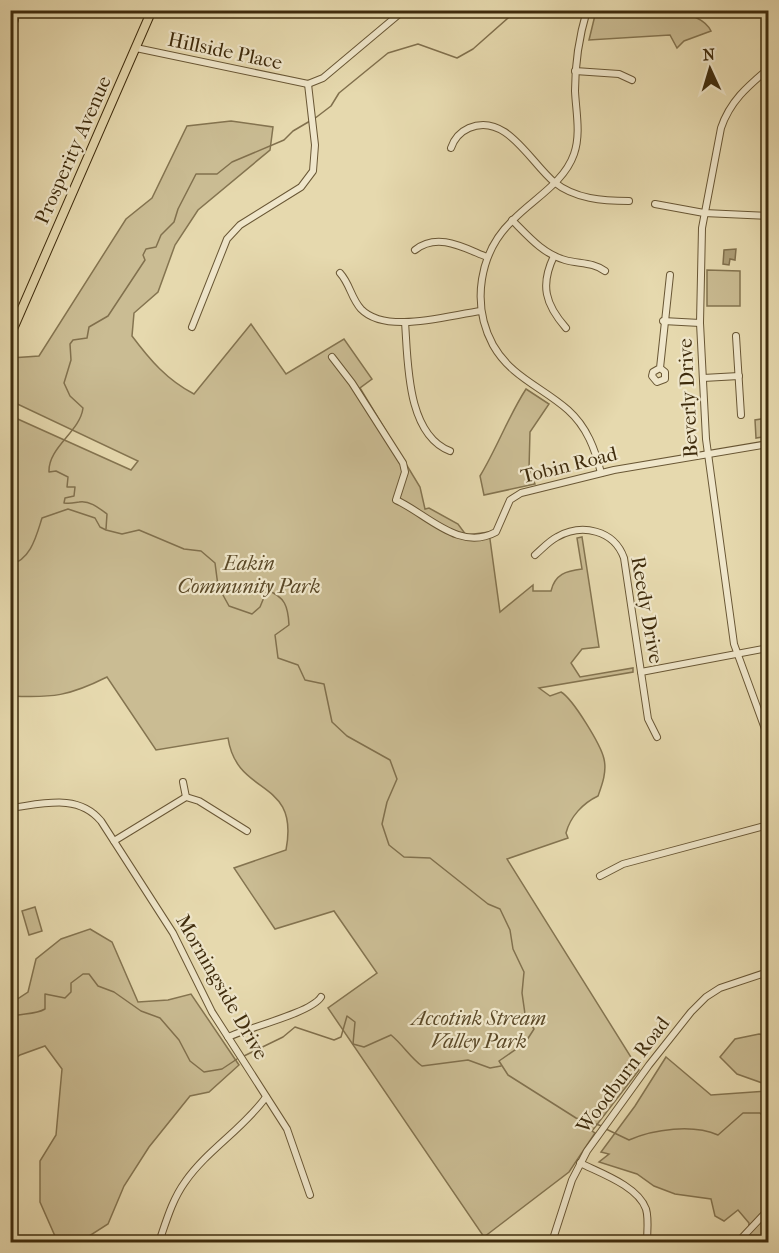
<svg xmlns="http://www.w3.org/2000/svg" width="779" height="1253" font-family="'IM FELL French Canon',serif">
<rect width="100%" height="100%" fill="#e6d9ae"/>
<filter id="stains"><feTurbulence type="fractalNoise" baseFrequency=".00333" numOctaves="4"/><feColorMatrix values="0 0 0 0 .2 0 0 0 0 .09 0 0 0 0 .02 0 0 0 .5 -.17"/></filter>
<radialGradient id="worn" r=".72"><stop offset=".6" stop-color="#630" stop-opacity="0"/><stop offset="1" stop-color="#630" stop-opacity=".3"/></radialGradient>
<g fill="#cabc93" stroke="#847450" stroke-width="1.5">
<path d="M596 11C624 10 697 2 711 31L684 41 677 48 670 35 589 40Z"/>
<path d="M231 121 273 127 270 150 198 210 175 245 158 292 134 313 132 336C150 360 167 380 194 394L251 324 286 374 344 339 372 379 360 388 420 487 425 509 429 508 458 524 466 535 489 532 500 612 533 585V591H551C555 574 566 571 582 569L577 538 582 537 599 647 582 649 571 663 580 677 633 668V672L539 688 550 696 561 692C573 699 601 745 604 759 607 772 602 785 598 796 583 803 570 817 566 833L568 838 507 859 639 1070 592 1131 595 1133 569 1172 484 1237 328 1008 377 973 334 911 275 929 234 868 286 850C300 777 237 798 228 738L156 750 107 677C69 696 53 698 11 696V416L131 470 138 461 11 401V358L39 356 126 219 152 198 187 126Z"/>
<path d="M707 270 740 271V306H707Z"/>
<path d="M526 389 549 404 530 432 529 469 535 484 484 495 480 476C497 448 508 417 526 389Z"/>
<path d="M768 418V436L756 438 755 420Z"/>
<path d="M35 907 42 931 29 935 22 911Z"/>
<path d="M90 929 112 942 138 1002 168 1000 191 994 239 1065 209 1092 190 1096 149 1147 124 1186 108 1224 83 1240 55 1236 40 1202V1161L56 1135 62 1069 45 1046 20 1055 11 1062 10 1004 28 992 36 959 61 939Z"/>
<path d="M759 1034 768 1036V1085L737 1074 720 1057 735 1039Z"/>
<path d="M666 1057 711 1095 768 1091V1242H748L749 1223 738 1210 724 1221 715 1216 711 1199 675 1194 654 1186 637 1174 599 1162 609 1154 601 1152 635 1106Z"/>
</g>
<path fill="#ad9e77" stroke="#81704d" stroke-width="1.5" d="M736 249 735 260 730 259 729 265 723 264 724 250Z"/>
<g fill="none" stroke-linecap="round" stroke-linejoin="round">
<g stroke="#81704d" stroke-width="1.5">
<path d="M314 119 331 106 339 93 388 53 418 44 457 58 473 49 517 10"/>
<path d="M106 529 107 514C99 508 89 500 79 502 73 503 71 504 64 503L65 498 74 496 75 487H67L68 477 56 471 49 472C48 447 80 432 83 408L70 396 64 383 71 360 70 344 73 340 87 338 89 327 108 316 145 260 143 255 146 249 156 247 161 235 174 222 178 209 196 174H217L232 162 284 140 293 131 310 121"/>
<path d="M10 565C31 559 36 537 42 518L68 509 95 518 100 527 106 530 122 534 139 530 184 549 201 551 215 563 218 586 229 606 252 614 260 607 267 590C285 597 288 606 289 625L275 635 278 658 298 665 305 680 324 684 332 722 347 736 390 760 397 779 387 802 382 824 389 845 404 857 430 858 488 904 500 909 510 930 513 949 524 972 522 993 525 1014 534 1029 525 1043 499 1061 508 1075 576 1118 602 1126"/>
<path d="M10 1017C21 1013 35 1015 45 1009V994L65 998 71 992V983L83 974H89L98 986 114 992 141 1011 160 1018 179 1040 190 1061 204 1072 222 1069 237 1059"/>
<path d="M244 1056 283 1037 295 1027 334 1040 341 1037 347 1016 355 1022 353 1044 364 1047 391 1035C403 1045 410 1057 422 1066L468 1060 490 1068 501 1066"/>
<path d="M606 1129 629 1140C654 1129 693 1124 718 1135L743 1113H760L768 1121"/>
</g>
<g stroke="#695735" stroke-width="8">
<g id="minor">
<path d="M587 10C579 37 575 63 575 91 576 112 581 134 574 154 564 183 533 199 513 220 479 252 471 304 493 345 511 377 542 387 568 410 587 427 595 449 601 473"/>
<path d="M10 19 15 20"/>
<path d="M136 48 308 84 323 78 404 10"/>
<path d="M768 69C748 86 730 101 721 128L702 228 700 323 706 439 734 644 768 737"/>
<path d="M575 71 619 74 632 80"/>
<path d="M451 148C454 139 460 132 469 128 506 112 530 162 554 182 575 199 603 201 629 201"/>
<path d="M655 204 704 213 768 216"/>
<path d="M765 216V183"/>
<path d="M512 220C528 236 543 254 565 260 579 264 593 262 605 271"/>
<path d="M415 250C438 232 464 248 487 257"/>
<path d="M554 256C540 285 545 304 566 328"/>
<path d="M340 273C350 284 351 298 361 309 386 335 449 315 481 311"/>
<path d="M768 287V289"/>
<path d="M663 321 700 323"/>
<path d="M405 322C408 360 406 434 450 451"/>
<path d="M192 327 227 239 240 225 301 187 313 171 315 145 308 84"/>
<path d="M736 336 741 415"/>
<path d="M332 357 352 383 403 463 405 472 396 500C427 514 459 552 496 532L510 500 521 493 614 470 768 444"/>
<path d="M660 368 665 372V379L657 382 652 376 653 372 660 368 670 275"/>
<path d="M703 378 739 376"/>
<path d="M535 555C542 549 549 541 557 537 582 523 614 530 624 558L648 719 657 737"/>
<path d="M641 672 768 648"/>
<path d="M183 782 186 797"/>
<path d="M10 808C43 804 78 793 101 821L173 933 212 1012 287 1129 310 1195"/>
<path d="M114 841 186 797 199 801 247 831"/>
<path d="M600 876 623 864 768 825"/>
<path d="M228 1037C247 1028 311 1013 321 997"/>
<path d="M580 1163C600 1173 638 1186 646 1209 649 1219 647 1232 647 1242"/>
<path d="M159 1242C166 1222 172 1200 185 1182 207 1150 243 1129 266 1097"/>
<path d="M552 1242 572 1180 587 1151 649 1065 691 1012 706 997 720 988 768 972"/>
<path d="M738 1242 768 1210"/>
</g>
</g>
<g stroke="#3f2c0d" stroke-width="10">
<path id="major" d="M10 336 152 10"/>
</g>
<use href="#minor" stroke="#efe6ca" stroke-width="6"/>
<use href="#major" stroke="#e6d9ae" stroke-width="8"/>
</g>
<g text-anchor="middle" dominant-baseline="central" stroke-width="4.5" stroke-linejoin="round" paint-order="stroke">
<g font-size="20" fill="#3f2c0d" stroke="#efe6ca">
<text transform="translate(225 51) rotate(12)">Hillside Place</text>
<text transform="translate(73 150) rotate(-66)">Prosperity Avenue</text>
<text transform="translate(688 398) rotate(-93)">Beverly Drive</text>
<text transform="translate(569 465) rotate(-14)">Tobin Road</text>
<text transform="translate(647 610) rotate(80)">Reedy Drive</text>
<text transform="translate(222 987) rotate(60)">Morningside Drive</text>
<text transform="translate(623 1075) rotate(-53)">Woodburn Road</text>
</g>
<g font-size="20" font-style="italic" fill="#5b4928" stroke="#efe6ca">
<text x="249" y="563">Eakin<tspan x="249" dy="23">Community Park</tspan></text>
<text x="479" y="1018">Accotink Stream<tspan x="479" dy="23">Valley Park</tspan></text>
</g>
</g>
<rect width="779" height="1253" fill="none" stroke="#e6d9ae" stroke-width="36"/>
<rect x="12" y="12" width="755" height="1229" fill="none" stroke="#3f2c0d" stroke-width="3"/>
<rect x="18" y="18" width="743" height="1217" fill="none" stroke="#3f2c0d" stroke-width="1.5"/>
<g transform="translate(710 69) rotate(356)" stroke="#efe6ca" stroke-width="4.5" paint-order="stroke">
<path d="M0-4.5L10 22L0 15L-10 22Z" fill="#3f2c0d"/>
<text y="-9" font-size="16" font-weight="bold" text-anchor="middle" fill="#3f2c0d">N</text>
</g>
<rect width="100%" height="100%" filter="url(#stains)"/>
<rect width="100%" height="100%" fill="url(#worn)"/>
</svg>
